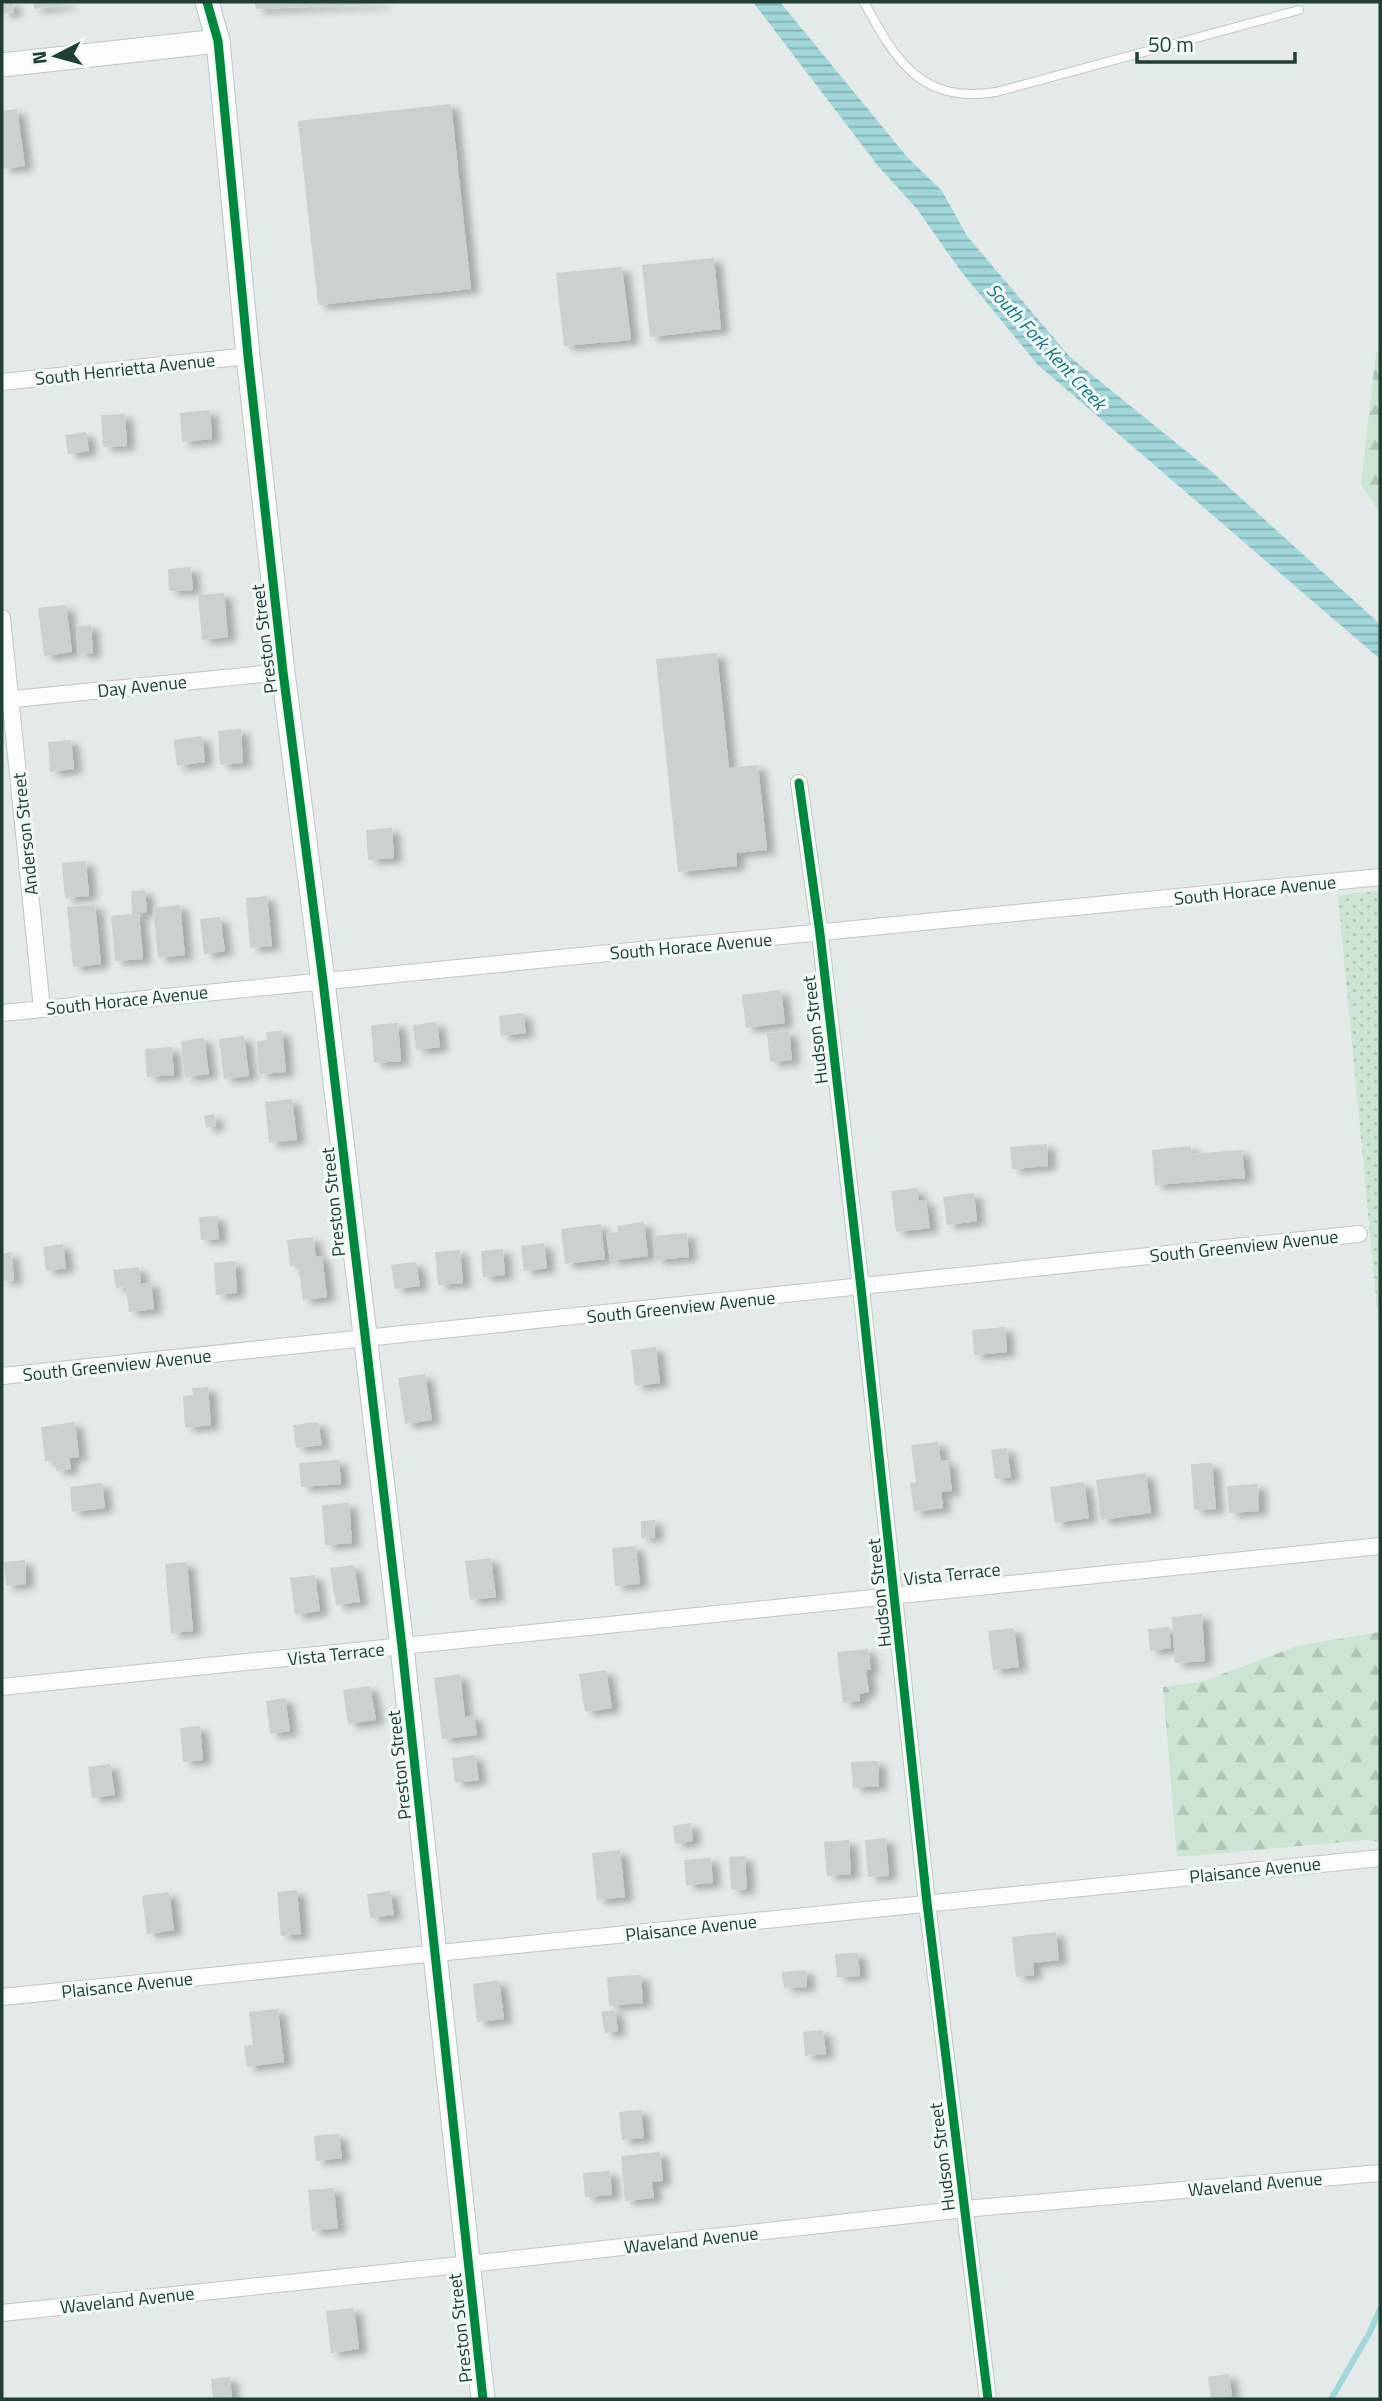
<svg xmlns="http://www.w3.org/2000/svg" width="1382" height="2401" font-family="'Titillium Web',sans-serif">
<defs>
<pattern id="forest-firs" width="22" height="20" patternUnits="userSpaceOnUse" patternTransform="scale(1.75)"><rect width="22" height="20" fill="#cce4d2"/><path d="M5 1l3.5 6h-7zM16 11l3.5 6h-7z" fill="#afc5b5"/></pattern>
<pattern id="park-dots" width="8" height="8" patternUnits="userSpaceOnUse" patternTransform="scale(1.75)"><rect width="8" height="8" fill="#cce4d2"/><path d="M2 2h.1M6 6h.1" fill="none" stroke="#afc5b5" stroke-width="1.8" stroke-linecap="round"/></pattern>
<pattern id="water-rules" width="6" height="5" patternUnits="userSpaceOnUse" patternTransform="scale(1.75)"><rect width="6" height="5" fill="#a1d7db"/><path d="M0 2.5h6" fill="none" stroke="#83b0b2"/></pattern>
<filter id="shadow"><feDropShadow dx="8" dy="4.5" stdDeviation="3.5" flood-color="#0004"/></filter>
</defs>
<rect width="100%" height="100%" fill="#e4eae7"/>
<g fill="url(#forest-firs)">
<path d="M1380 348V513L1361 484 1376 354Z"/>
<path d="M1380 1632V1842L1366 1840 1177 1857 1163 1687 1201 1682 1297 1646Z"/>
</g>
<path fill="url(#park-dots)" d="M1380 891V1339L1338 895Z"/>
<path fill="url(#water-rules)" d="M753 2H780L908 158 942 191 967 236 1070 357 1212 472 1380 624V659L1038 365 960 270 917 209 878 166Z"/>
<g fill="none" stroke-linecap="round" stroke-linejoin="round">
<path stroke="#a1d7db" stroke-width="6" d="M1331 2399 1370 2332 1380 2309"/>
</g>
<g fill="#cbd1ce" filter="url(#shadow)">
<path d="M2 2H13L14 12 2 13Z"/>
<path d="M33 2H69V4L34 9Z"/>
<path d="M254 2H383V4L256 9Z"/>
<path d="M451 104 471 289 318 305 298 121Z"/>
<path d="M17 109 25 166 2 169V111Z"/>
<path d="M714 258 721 329 650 337 642 265Z"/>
<path d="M622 267 631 340 564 346 556 273Z"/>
<path d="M210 410 212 439 182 442 180 413Z"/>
<path d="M125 414 127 446 103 447 101 415Z"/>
<path d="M86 432 89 451 68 454 65 435Z"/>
<path d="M191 567 193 590 169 591 168 569Z"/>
<path d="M224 593 228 637 202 640 198 595Z"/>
<path d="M66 605 72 652 44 656 38 608Z"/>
<path d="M91 625 93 653 78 654 76 626Z"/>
<path d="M717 653 729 768 758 765 767 850 736 853 737 866 678 872 656 659Z"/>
<path d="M241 729 243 763 220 765 218 731Z"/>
<path d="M202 736 205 762 177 766 174 740Z"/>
<path d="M71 740 74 769 50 772 48 742Z"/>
<path d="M392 828 394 858 368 860 366 830Z"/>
<path d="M86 861 89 896 65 898 62 863Z"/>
<path d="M145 890 147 912 139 913 143 959 115 961 111 916 132 914 131 891Z"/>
<path d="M267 896 272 946 250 948 246 898Z"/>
<path d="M95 904 101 964 73 967 67 907Z"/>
<path d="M180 905 185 955 158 958 153 908Z"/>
<path d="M220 917 225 951 204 954 200 919Z"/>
<path d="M781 990 785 1023 746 1028 742 995Z"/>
<path d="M523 1013 526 1033 501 1036 499 1016Z"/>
<path d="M437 1022 440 1047 416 1050 413 1025Z"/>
<path d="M398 1023 401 1061 374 1063 371 1025Z"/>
<path d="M282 1031 286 1072 259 1074 257 1041 267 1040 266 1032Z"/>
<path d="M789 1031 792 1060 770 1062 767 1033Z"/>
<path d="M244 1036 249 1076 224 1079 219 1039Z"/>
<path d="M204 1038 209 1074 185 1077 181 1041Z"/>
<path d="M172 1047 174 1075 147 1077 145 1049Z"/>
<path d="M292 1099 297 1140 269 1143 265 1102Z"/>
<path d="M214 1114 216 1126 206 1128 204 1116Z"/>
<path d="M1047 1144 1048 1166 1012 1169 1010 1147Z"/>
<path d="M1191 1146 1192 1154 1242 1150 1245 1178 1155 1185 1152 1150Z"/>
<path d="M917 1188 919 1201 926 1200 930 1228 896 1232 891 1191Z"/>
<path d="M974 1193 977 1221 947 1225 943 1197Z"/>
<path d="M217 1216 219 1239 201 1240 199 1217Z"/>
<path d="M644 1222 648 1256 610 1261 606 1233 618 1232 617 1226Z"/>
<path d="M601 1224 605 1259 565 1264 561 1229Z"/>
<path d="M687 1233 689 1257 655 1260 653 1236Z"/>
<path d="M313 1237 316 1257 322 1256 327 1297 303 1300 298 1265 290 1266 287 1240Z"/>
<path d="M544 1243 547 1268 524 1271 521 1246Z"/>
<path d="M63 1244 66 1268 46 1271 43 1247Z"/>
<path d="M503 1249 505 1275 483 1277 481 1251Z"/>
<path d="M460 1250 463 1283 438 1285 435 1252Z"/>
<path d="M11 1252 14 1280 2 1281V1254Z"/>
<path d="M235 1261 237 1293 216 1295 214 1263Z"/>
<path d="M416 1262 420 1286 395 1289 391 1265Z"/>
<path d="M139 1267 141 1284 151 1282 154 1309 129 1312 126 1287 116 1288 113 1270Z"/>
<path d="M1005 1327 1007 1352 974 1355 972 1330Z"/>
<path d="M656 1347 660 1383 635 1386 631 1350Z"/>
<path d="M425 1374 432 1420 405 1424 398 1378Z"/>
<path d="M208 1387 211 1425 185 1428 183 1396 193 1395 192 1388Z"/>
<path d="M75 1422 79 1457 69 1458 71 1469 56 1471 55 1460 45 1461 41 1427Z"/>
<path d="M318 1422 322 1445 296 1448 293 1425Z"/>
<path d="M938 1442 941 1461 948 1460 952 1491 941 1492 943 1508 914 1512 910 1483 916 1482 911 1445Z"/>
<path d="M1007 1448 1011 1477 995 1479 991 1450Z"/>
<path d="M339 1460 341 1484 301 1487 299 1463Z"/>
<path d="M1212 1463 1216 1509 1194 1510 1191 1464Z"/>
<path d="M1146 1473 1151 1513 1101 1520 1096 1480Z"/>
<path d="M1084 1482 1089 1518 1055 1523 1050 1487Z"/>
<path d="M102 1483 105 1508 72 1512 70 1487Z"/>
<path d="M1258 1484 1259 1511 1229 1513 1227 1486Z"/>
<path d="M349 1503 352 1543 325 1545 322 1505Z"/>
<path d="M655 1520V1537L641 1538V1521Z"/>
<path d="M636 1546 640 1584 615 1586 612 1548Z"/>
<path d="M491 1558 496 1597 470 1600 465 1561Z"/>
<path d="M25 1560 26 1584 6 1586 4 1562Z"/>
<path d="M187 1562 193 1631 171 1633 165 1564Z"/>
<path d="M354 1565 360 1602 336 1605 330 1568Z"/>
<path d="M315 1575 320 1611 295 1615 290 1578Z"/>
<path d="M1202 1614 1205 1661 1175 1663 1172 1617Z"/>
<path d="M1169 1627 1171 1648 1150 1651 1148 1629Z"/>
<path d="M1014 1628 1019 1667 993 1670 988 1631Z"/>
<path d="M868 1649 871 1670H866L869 1692 859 1694 860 1701 843 1703 837 1652Z"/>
<path d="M606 1670 612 1708 585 1712 579 1674Z"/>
<path d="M460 1674 465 1717 474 1715 477 1735 442 1739 434 1678Z"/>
<path d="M370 1686 376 1720 348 1724 343 1690Z"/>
<path d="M285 1698 290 1731 270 1734 266 1701Z"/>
<path d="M200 1726 203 1760 183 1762 180 1728Z"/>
<path d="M475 1755 479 1780 455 1783 452 1758Z"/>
<path d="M878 1761 879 1786 853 1788 851 1762Z"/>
<path d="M110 1764 115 1795 92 1798 88 1767Z"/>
<path d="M691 1823 693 1841 675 1844 673 1826Z"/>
<path d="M886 1838 889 1876 868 1877 865 1840Z"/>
<path d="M849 1840 851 1874 827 1876 824 1842Z"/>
<path d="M620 1850 625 1897 597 1900 592 1853Z"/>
<path d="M745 1856 747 1889 731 1890 729 1857Z"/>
<path d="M711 1858 713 1883 686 1885 684 1860Z"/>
<path d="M297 1890 301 1934 281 1936 277 1892Z"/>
<path d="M390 1891 394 1915 370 1918 367 1894Z"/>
<path d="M169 1892 174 1930 147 1934 142 1896Z"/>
<path d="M1056 1932 1059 1960 1033 1963 1034 1975 1016 1977 1012 1937Z"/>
<path d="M858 1953 860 1976 837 1977 835 1954Z"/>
<path d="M806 1970 807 1987 784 1988 782 1972Z"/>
<path d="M641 1975 643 2003 609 2006 607 1977Z"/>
<path d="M499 1980 504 2019 477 2022 473 1984Z"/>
<path d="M278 2009 284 2062 247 2067 244 2046 253 2045 249 2012Z"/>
<path d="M615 2010 618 2031 605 2033 601 2012Z"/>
<path d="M823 2030 826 2054 805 2056 803 2032Z"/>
<path d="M641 2110 644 2138 622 2140 619 2112Z"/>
<path d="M339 2134 342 2158 316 2161 314 2136Z"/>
<path d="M660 2152 663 2181 652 2182 654 2198 625 2201 621 2156Z"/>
<path d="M610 2171 612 2195 585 2197 583 2173Z"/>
<path d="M334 2188 338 2228 312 2231 308 2190Z"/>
<path d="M354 2308 359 2349 331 2353 326 2311Z"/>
<path d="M1229 2374 1232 2396 1211 2399 1208 2377Z"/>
<path d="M230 2377 232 2399H213L211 2379Z"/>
</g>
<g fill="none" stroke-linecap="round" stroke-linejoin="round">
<g stroke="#c1c7c4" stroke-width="10">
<path id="lane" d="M864 2C896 61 921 104 996 92L1299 10"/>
</g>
<g stroke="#c1c7c4" stroke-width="18">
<g id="street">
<path d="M2 382 248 356"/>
<path d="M2 618 42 1009"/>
<path d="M4 700 283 672"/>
<path d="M799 783 820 934 861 1288 927 1903 988 2399"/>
<path d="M2 1013 1380 877"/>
<path d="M2 1376 1359 1234"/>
<path d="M2 1687 1380 1546"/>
<path d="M2 1997 1380 1858"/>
<path d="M2 2313 469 2264 964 2209 1380 2173"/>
</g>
</g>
<g stroke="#bfc7c4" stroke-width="25">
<g id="secondary">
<path d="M207 2 218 41 248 356 283 672 323 981 402 1647 483 2399"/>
<path d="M2 65 218 41"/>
</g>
</g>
<use href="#lane" stroke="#fbfcfb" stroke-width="8"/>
<use href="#street" stroke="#fbfcfb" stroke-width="16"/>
<use href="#secondary" stroke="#fbfcfb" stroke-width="23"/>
<g stroke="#f1f9f5" stroke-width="13">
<g id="cycleway">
<path d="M207 2 218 41 248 356 283 672 323 981 402 1647 483 2399"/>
<path d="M799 783 820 934 861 1288 927 1903 988 2399"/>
</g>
</g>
<use href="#cycleway" stroke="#00873e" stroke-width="9"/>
</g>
<g text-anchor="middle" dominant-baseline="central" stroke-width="6" stroke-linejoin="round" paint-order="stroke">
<g font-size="18" fill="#203f34" stroke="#f1f9f5">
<text transform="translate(125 369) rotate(-6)">South Henrietta Avenue</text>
<text transform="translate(264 639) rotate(-97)">Preston Street</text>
<text transform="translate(142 686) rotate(-6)">Day Avenue</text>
<text transform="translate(25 834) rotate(-96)">Anderson Street</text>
<text transform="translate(1255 890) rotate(-6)">South Horace Avenue</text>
<text transform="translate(691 946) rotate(-5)">South Horace Avenue</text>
<text transform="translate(127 1000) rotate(-6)">South Horace Avenue</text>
<text transform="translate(815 1030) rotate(-97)">Hudson Street</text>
<text transform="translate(333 1202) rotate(-96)">Preston Street</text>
<text transform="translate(1244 1246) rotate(-6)">South Greenview Avenue</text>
<text transform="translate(681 1307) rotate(-6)">South Greenview Avenue</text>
<text transform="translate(117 1365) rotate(-6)">South Greenview Avenue</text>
<text transform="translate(952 1574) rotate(-6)">Vista Terrace</text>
<text transform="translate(879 1593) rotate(-96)">Hudson Street</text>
<text transform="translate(336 1654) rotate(-6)">Vista Terrace</text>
<text transform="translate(399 1765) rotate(-96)">Preston Street</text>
<text transform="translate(1255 1870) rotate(-6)">Plaisance Avenue</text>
<text transform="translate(691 1928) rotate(-6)">Plaisance Avenue</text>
<text transform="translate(127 1985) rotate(-6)">Plaisance Avenue</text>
<text transform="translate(942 2157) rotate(-97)">Hudson Street</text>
<text transform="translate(1255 2184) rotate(-5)">Waveland Avenue</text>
<text transform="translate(691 2240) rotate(-6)">Waveland Avenue</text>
<text transform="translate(127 2300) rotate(-6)">Waveland Avenue</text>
<text transform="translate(460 2328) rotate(-96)">Preston Street</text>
</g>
<g font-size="19" font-style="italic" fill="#157580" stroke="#f1f9f5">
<text transform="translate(1047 346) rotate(47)">South Fork Kent Creek</text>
</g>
</g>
<rect width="1382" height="2401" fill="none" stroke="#203f34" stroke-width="7"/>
<g transform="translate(56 56) rotate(264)" stroke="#f1f9f5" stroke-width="5" paint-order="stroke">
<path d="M0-5L12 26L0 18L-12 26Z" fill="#203f34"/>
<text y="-10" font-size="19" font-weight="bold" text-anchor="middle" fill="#203f34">N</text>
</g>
<path d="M1137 52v10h158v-10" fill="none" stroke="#203f34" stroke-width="3.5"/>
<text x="1148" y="52" font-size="21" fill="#203f34" stroke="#f1f9f5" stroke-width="5" paint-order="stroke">50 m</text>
</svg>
